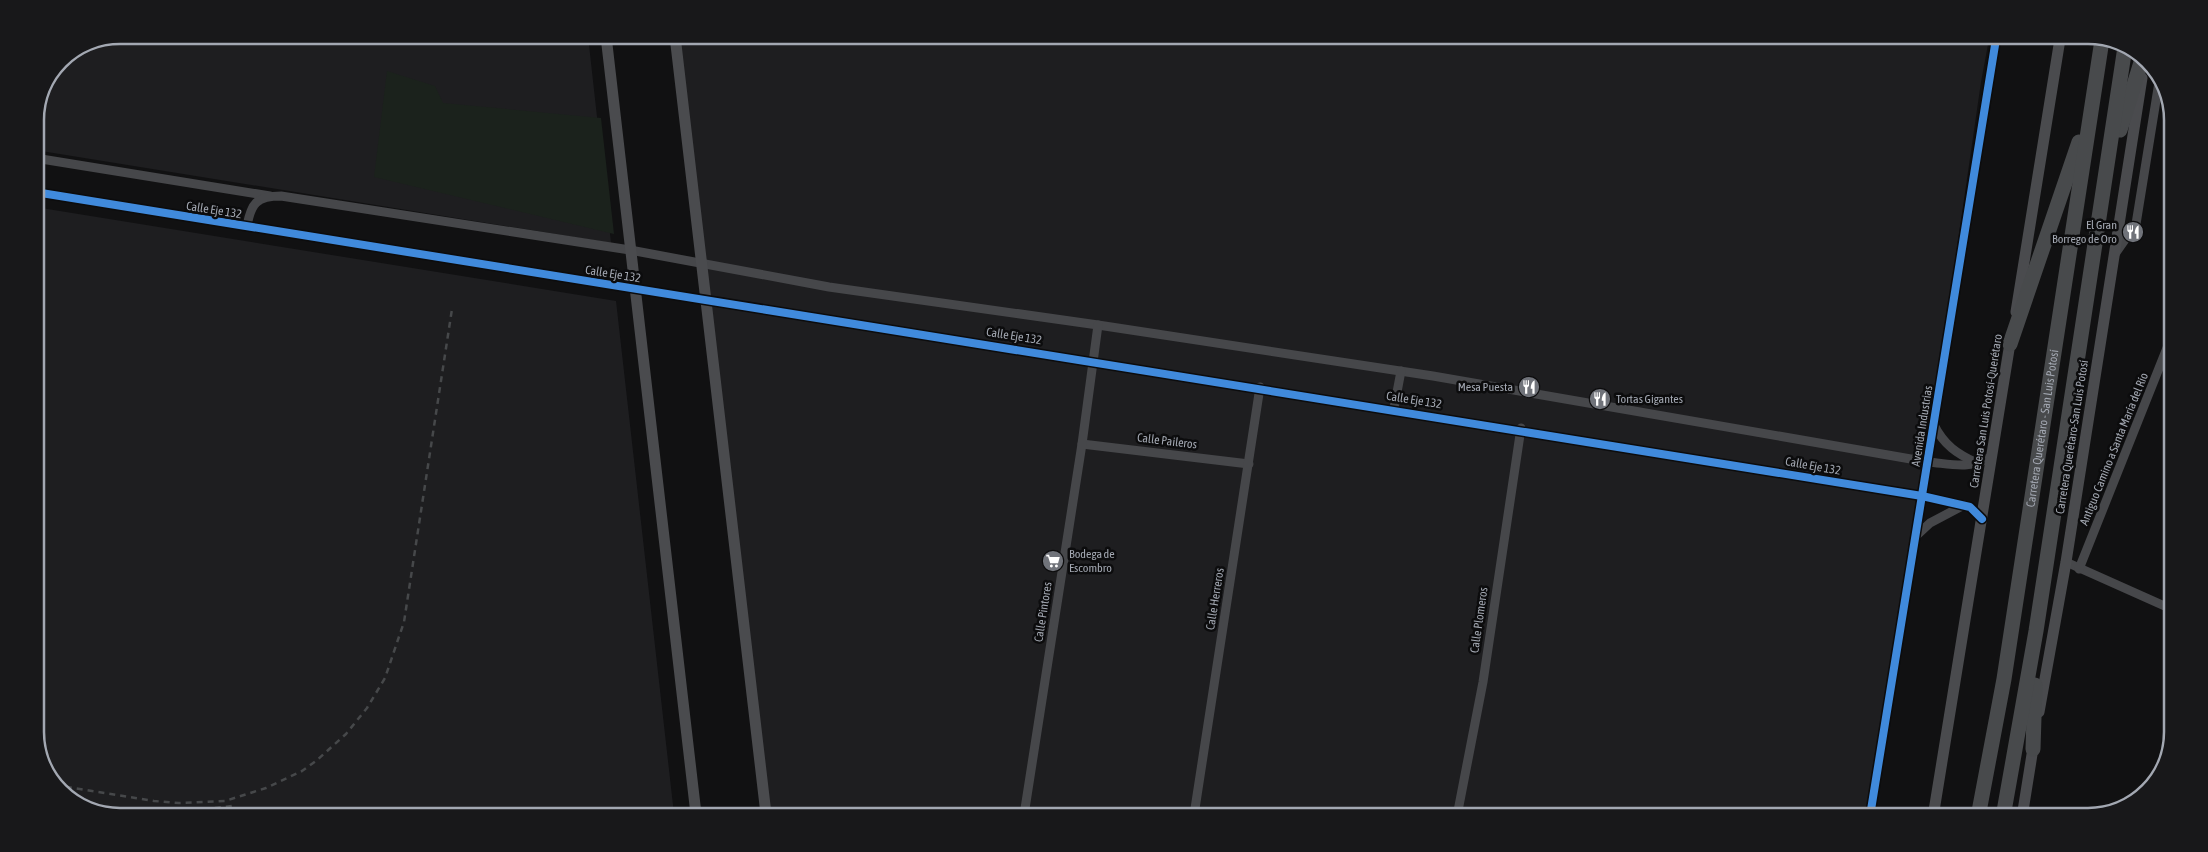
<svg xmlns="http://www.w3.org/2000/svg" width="2208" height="852" font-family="'Asap Condensed',sans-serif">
<rect width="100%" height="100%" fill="#111112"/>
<g fill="#1e1e20">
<path d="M120 35 588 36 611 243 35 150V115L60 60 88 41Z"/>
<path d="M676 36 1989 39 1981 82 1929 441 1865 816 766 814Z"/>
<path d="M35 207 616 301 674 814 93 812 52 783 35 738Z"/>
</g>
<path fill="#1b221c" d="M387 71 435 86 443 103 601 118 614 234 374 177Z"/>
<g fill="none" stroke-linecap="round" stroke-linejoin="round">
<g stroke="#46474a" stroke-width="9">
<path d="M35 158 270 196"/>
<path d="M35 192C664 295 1294 390 1922 496L1970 507 1982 519"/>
<path d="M247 226C251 204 256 196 281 196L630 250 829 287 1098 325 1433 376 1928 462C1952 464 1971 470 1992 456"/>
<path d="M2115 254 2136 224 2159 82"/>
<path d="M1394 408 1401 371"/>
<path d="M1934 425C1944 445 1957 454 1977 463"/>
<path d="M1082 444 1249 464"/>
<path d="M1916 536 1930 523 1964 505"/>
<path d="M2066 562 2169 608"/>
<path d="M2079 569 2171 338"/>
<path d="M1024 815 1082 444 1098 325"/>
<path d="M1194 815 1260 387"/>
<path d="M1457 816 1483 682 1521 428"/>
<path d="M1870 816 1996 39"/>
</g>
<g stroke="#4a4b4e" stroke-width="11">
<path d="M606 36 696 814"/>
<path d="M675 36C703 296 736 555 766 814"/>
<path d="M2016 312 2060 39"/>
<path d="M2039 712 2066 562 2142 78"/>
<path d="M1933 817 2011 337"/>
<path d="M2022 817 2034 742"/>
</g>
<g stroke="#484a4c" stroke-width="15">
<path d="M2120 130 2142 59"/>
<path d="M2010 344 2079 142"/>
<path d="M2033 749 2035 685"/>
<path id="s1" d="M1978 817 2004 679 2102 40"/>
<path d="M2003 817 2036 631 2125 47"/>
</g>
<g stroke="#46484a" stroke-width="2.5" stroke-dasharray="6 5" stroke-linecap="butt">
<path d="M55 785 154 801 179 803 225 801 266 788 302 771 316 761 346 734 367 708 385 678 404 622 452 309"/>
<path d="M182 810H199L232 806"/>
</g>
<g stroke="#0c0c0d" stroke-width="11">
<g id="cycleway">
<path d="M35 192C664 295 1294 390 1922 496L1970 507 1982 519"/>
<path d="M1870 816 1996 39"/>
</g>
</g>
<use href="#cycleway" stroke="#408adc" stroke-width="8"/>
</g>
<defs>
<g id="restaurant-disc" transform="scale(1.125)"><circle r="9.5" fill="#70737a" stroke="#0c0c0d"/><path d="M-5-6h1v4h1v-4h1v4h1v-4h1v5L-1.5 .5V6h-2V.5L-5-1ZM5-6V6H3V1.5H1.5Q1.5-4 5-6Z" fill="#fff"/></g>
<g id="supermarket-disc" transform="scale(1.125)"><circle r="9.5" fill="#70737a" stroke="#0c0c0d"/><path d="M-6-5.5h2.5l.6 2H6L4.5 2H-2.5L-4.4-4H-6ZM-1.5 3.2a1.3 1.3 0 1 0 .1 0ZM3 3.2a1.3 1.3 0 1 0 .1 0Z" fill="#fff"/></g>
</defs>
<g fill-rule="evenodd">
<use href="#restaurant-disc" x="2133" y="232"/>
<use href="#restaurant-disc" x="1529" y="387"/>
<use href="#restaurant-disc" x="1600" y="399"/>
<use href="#supermarket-disc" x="1053" y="561"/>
</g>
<g text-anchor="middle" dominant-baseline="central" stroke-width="5" stroke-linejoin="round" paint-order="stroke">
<g font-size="12" fill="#a3a8b2" stroke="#0c0c0d">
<text transform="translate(214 210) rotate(9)">Calle Eje 132</text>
<text transform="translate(613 274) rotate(9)">Calle Eje 132</text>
<text transform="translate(1014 336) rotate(9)">Calle Eje 132</text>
<text transform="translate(1414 400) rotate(9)">Calle Eje 132</text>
<text transform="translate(1986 411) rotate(-81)">Carretera San Luis Potosí-Querétaro</text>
<text transform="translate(1922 426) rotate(-81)">Avenida Industrias</text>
<text stroke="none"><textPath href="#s1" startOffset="394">Carretera Querétaro - San Luis Potosí</textPath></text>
<text transform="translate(2072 437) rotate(-81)">Carretera Querétaro-San Luis Potosí</text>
<text transform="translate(1167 441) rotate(7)">Calle Paileros</text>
<text transform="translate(2114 449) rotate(-68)">Antiguo Camino a Santa María del Río</text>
<text transform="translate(1813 466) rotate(10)">Calle Eje 132</text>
<text transform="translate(1215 599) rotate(-81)">Calle Herreros</text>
<text transform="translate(1043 612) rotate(-81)">Calle Pintores</text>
<text transform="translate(1479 620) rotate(-82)">Calle Plomeros</text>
</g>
<g font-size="12" fill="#a3a8b2" stroke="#0c0c0d" text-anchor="end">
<text x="2117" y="225">El Gran<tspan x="2117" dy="14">Borrego de Oro</tspan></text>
<text x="1513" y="387">Mesa Puesta</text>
<text x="1616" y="399" text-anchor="start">Tortas Gigantes</text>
<text x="1069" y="554" text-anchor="start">Bodega de<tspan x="1069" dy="14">Escombro</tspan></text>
</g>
</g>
<path d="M0 0H2208V852H0ZM120 44H2088A76 76 0 0 1 2164 120V732A76 76 0 0 1 2088 808H120A76 76 0 0 1 44 732V120A76 76 0 0 1 120 44Z" fill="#18181a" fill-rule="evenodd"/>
<path fill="none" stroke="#a3a8b2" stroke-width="2.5" d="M120 44H2088A76 76 0 0 1 2164 120V732A76 76 0 0 1 2088 808H120A76 76 0 0 1 44 732V120A76 76 0 0 1 120 44Z"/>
</svg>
